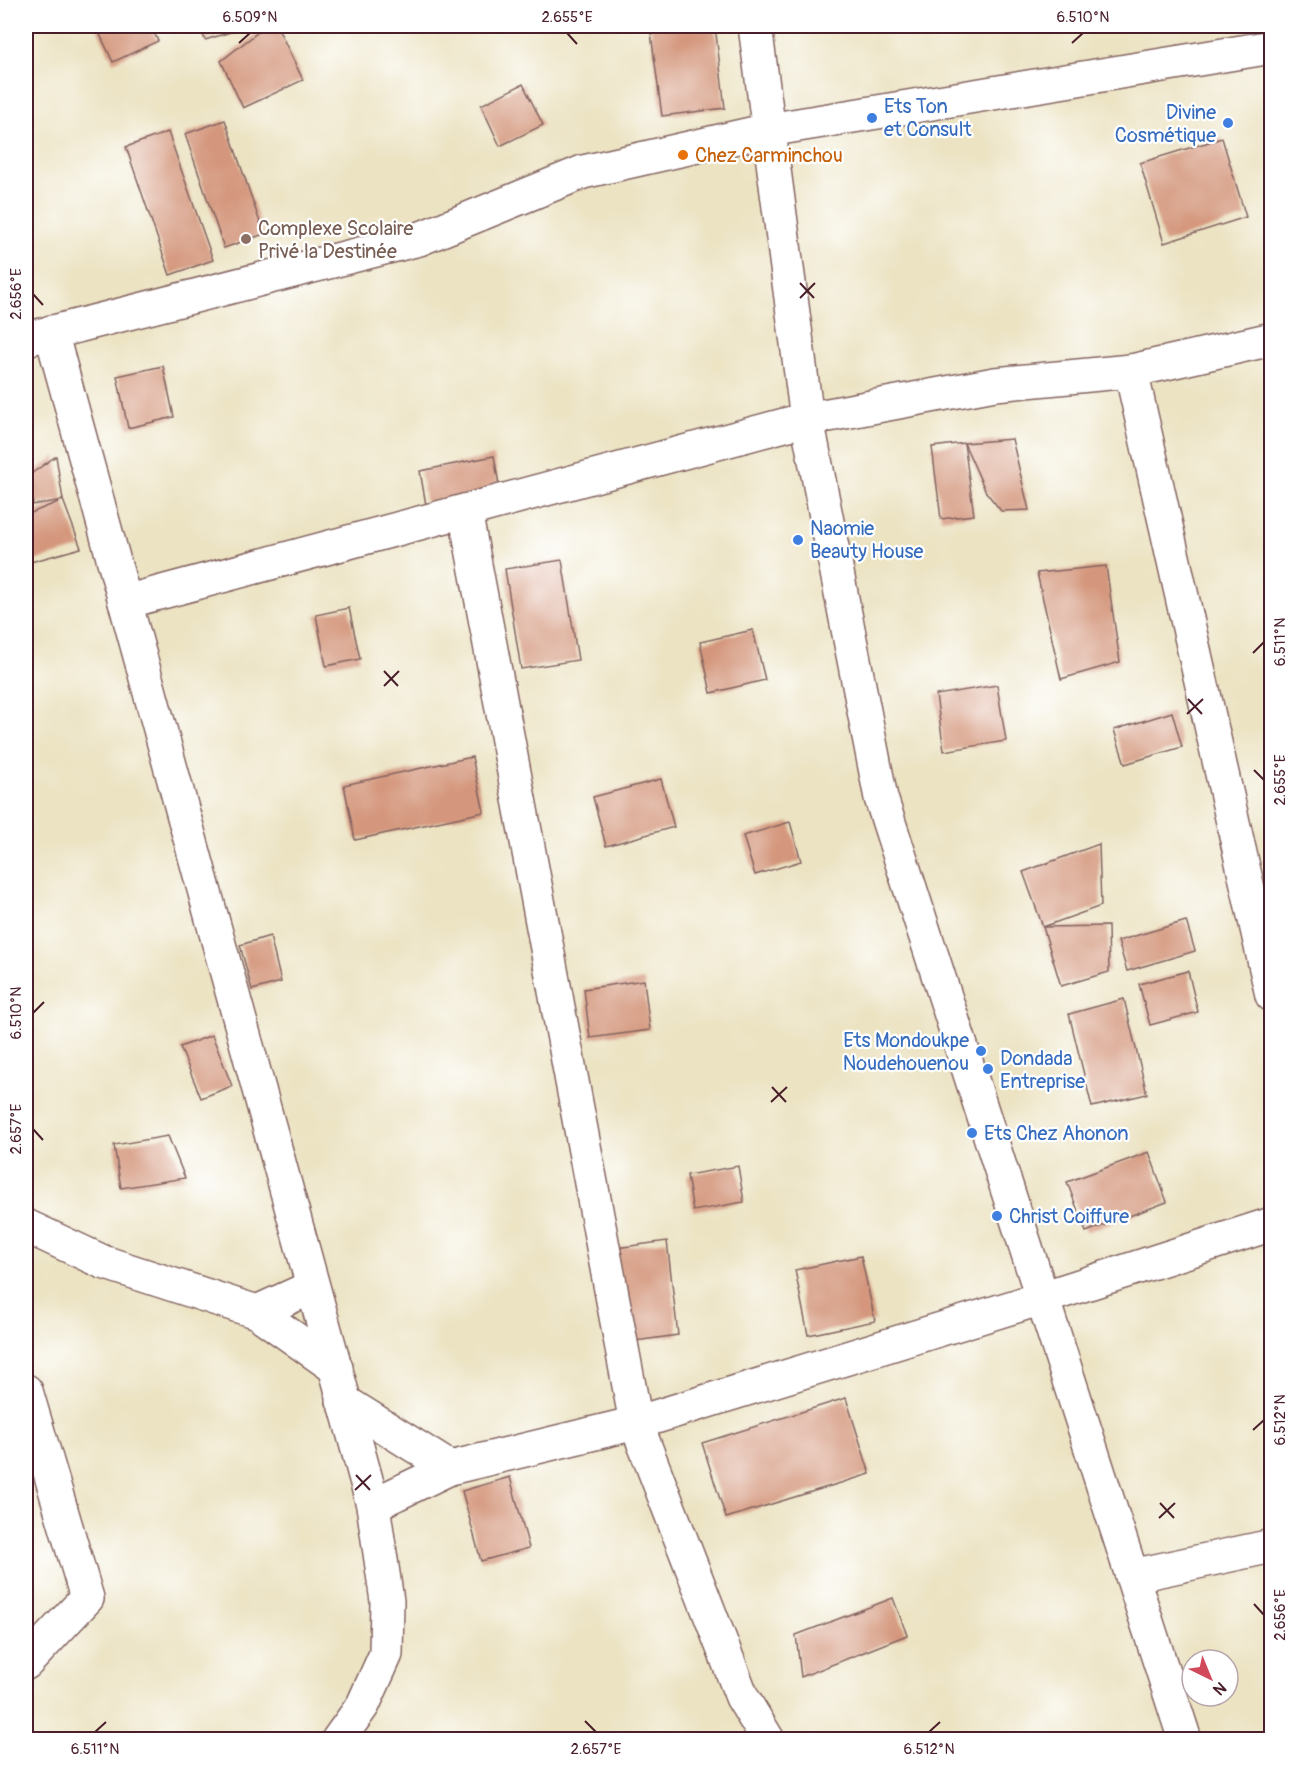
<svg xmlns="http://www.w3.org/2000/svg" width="1297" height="1765" font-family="Pangolin,sans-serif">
<rect width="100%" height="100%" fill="#fff"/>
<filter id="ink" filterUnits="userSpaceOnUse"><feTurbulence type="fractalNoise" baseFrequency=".0167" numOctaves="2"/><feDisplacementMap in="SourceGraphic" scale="12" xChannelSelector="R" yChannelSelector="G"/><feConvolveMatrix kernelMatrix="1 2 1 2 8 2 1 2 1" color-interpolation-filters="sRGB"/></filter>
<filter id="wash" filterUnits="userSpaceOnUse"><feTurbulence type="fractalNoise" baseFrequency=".008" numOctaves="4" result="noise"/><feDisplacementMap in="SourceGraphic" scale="24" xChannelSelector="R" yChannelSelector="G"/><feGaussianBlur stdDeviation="1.35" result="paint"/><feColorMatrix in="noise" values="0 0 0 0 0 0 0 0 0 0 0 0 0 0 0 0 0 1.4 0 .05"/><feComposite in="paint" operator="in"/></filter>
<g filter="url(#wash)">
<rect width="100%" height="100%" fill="#ece3c3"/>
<g id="blocks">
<g fill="#d4977d">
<path d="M96 26H151L158 41 113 62Z"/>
<path d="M200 26H250L205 40Z"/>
<path d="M266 26H277L303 80 243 108 221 61Z"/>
<path d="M650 26H715L725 108 662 116Z"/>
<path d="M523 84 543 125 500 146 481 105Z"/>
<path d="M225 120 264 234 224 248 185 134Z"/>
<path d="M168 132 213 260 170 275 126 147Z"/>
<path d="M1222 138 1246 217 1164 243 1140 163Z"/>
<path d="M163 366 174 417 128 428 117 376Z"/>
<path d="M1012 439 1029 510 1001 511 986 492 964 443Z"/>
<path d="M964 443 974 515 941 519 932 447Z"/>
<path d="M56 456 63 500 33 505 28 476Z"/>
<path d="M494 456 500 490 426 505 420 471Z"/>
<path d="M63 500 81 548 27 563 26 556V515Z"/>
<path d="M562 560 578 660 521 669 505 569Z"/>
<path d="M1106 566 1120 662 1061 679 1037 573Z"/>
<path d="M349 608 360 659 326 666 316 615Z"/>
<path d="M753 630 765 680 711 693 700 642Z"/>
<path d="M997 685 1006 741 944 751 936 695Z"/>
<path d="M1172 712 1182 747 1125 764 1114 730Z"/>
<path d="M472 757 484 812 355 840 344 785Z"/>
<path d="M661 779 674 827 606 846 593 797Z"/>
<path d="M790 822 801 861 755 875 743 836Z"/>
<path d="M1099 844 1101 906 1043 927 1023 872Z"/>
<path d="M1186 921 1195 951 1127 971 1118 941Z"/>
<path d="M1108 926 1109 972 1061 986 1043 927Z"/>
<path d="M270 936 281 982 252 990 240 945Z"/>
<path d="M1188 971 1198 1012 1150 1025 1139 984Z"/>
<path d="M644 980 650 1030 590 1038 584 989Z"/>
<path d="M1124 999 1147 1094 1092 1107 1069 1014Z"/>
<path d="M212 1035 232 1086 201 1098 180 1047Z"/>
<path d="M168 1136 185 1178 121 1188 114 1145Z"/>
<path d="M1149 1152 1167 1202 1086 1232 1067 1182Z"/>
<path d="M738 1166 744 1202 693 1211 687 1175Z"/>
<path d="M667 1241 678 1335 628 1342 616 1248Z"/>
<path d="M861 1256 875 1321 808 1335 795 1270Z"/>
<path d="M846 1398 870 1474 726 1518 702 1443Z"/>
<path d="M510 1477 529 1548 481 1561 462 1491Z"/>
<path d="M893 1598 907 1635 801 1677 796 1635Z"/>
</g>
</g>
</g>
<g filter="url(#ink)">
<use href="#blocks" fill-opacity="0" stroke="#836460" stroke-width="1.5"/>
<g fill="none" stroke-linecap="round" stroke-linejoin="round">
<g stroke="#836460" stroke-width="36">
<g id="minor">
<path d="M755 26 807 419 881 798 1185 1740"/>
<path d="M51 332 373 1505 387 1601 386 1654 363 1705 338 1740"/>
<path d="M26 339 419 239 583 172 768 130 1272 47"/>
<path d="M1131 371 1272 995"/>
<path d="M465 511 636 1423 742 1697 768 1740"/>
<path d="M125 602 807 419 995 384 1131 371 1272 339"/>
<path d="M26 1226 103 1262 257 1312 336 1368"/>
<path d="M257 1312 312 1287"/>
<path d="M26 1391 87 1598 26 1663"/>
<path d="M343 1401 450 1468"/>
<path d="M373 1505 450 1468 636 1423 1042 1298 1272 1224"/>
<path d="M1132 1576 1272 1546"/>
</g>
</g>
<use href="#minor" stroke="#fff" stroke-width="33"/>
</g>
</g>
<path fill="none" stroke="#4a1f2b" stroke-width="2" d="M567 33 577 44M239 43 250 33M1072 43 1083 33M800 283 814 298M33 294 43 305M800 298 815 283M1253 653 1264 642M384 671 398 686M384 686 399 671M1188 699 1202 714M1187 714 1203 699M1254 770 1264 780M33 1013 44 1002M772 1087 786 1102M771 1102 787 1087M33 1129 43 1140M1253 1430 1264 1420M356 1475 370 1490M355 1490 371 1475M1160 1503 1174 1518M1159 1518 1175 1503M1254 1604 1264 1615M585 1721 596 1732M95 1732 106 1722M929 1732 940 1722"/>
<g fill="#3f7fe0" stroke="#fff" stroke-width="2">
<circle cx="872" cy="118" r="6"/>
<circle cx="1228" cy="123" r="6"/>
<circle cx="798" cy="540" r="6"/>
<circle cx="981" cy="1051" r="6"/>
<circle cx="988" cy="1069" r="6"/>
<circle cx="972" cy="1133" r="6"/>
<circle cx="997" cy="1216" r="6"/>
</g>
<circle fill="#e8710a" stroke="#fff" stroke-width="2" cx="683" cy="155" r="6"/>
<circle fill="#8d6e63" stroke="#fff" stroke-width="2" cx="246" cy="239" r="6"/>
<g text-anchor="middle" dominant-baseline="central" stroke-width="4.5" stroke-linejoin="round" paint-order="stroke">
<g font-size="20" fill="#366cbe" stroke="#fff" text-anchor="start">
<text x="884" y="106">Ets Ton<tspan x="884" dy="23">et Consult</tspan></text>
<text x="1216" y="112" text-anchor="end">Divine<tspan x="1216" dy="23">Cosmétique</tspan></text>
<text x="810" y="528">Naomie<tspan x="810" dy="23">Beauty House</tspan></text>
<text x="969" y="1040" text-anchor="end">Ets Mondoukpe<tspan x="969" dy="23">Noudehouenou</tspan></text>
<text x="1000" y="1058">Dondada<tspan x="1000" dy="23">Entreprise</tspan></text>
<text x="984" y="1133">Ets Chez Ahonon</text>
<text x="1009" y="1216">Christ Coiffure</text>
</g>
<g font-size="20" fill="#c56008" stroke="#fff" text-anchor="start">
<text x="695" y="155">Chez Carminchou</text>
</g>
<g font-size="20" fill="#785e54" stroke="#fff" text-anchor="start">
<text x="258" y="228">Complexe Scolaire<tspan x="258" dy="23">Privé la Destinée</tspan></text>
</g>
</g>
<rect width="1297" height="1765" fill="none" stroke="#fff" stroke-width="66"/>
<g transform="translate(1210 1678) rotate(137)"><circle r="28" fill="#ffffff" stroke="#b7a5aa" stroke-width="1.5"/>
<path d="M0-4.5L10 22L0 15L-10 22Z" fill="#d1495b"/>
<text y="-9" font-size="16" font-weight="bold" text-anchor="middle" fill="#4a1f2b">N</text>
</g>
<rect x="33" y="33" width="1231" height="1699" fill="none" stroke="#4a1f2b" stroke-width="2"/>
<g font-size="15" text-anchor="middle" fill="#4a1f2b">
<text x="250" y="22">6.509°N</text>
<text x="567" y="22">2.655°E</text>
<text x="1083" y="22">6.510°N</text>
<text transform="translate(16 294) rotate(-90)" y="5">2.656°E</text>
<text transform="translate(1280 642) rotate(-90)" y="5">6.511°N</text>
<text transform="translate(1280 780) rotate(-90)" y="5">2.655°E</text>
<text transform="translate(16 1013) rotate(-90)" y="5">6.510°N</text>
<text transform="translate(16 1129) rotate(-90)" y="5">2.657°E</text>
<text transform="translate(1280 1420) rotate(-90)" y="5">6.512°N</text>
<text transform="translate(1280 1615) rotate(-90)" y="5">2.656°E</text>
<text x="95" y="1754">6.511°N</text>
<text x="596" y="1754">2.657°E</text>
<text x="929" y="1754">6.512°N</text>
</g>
</svg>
